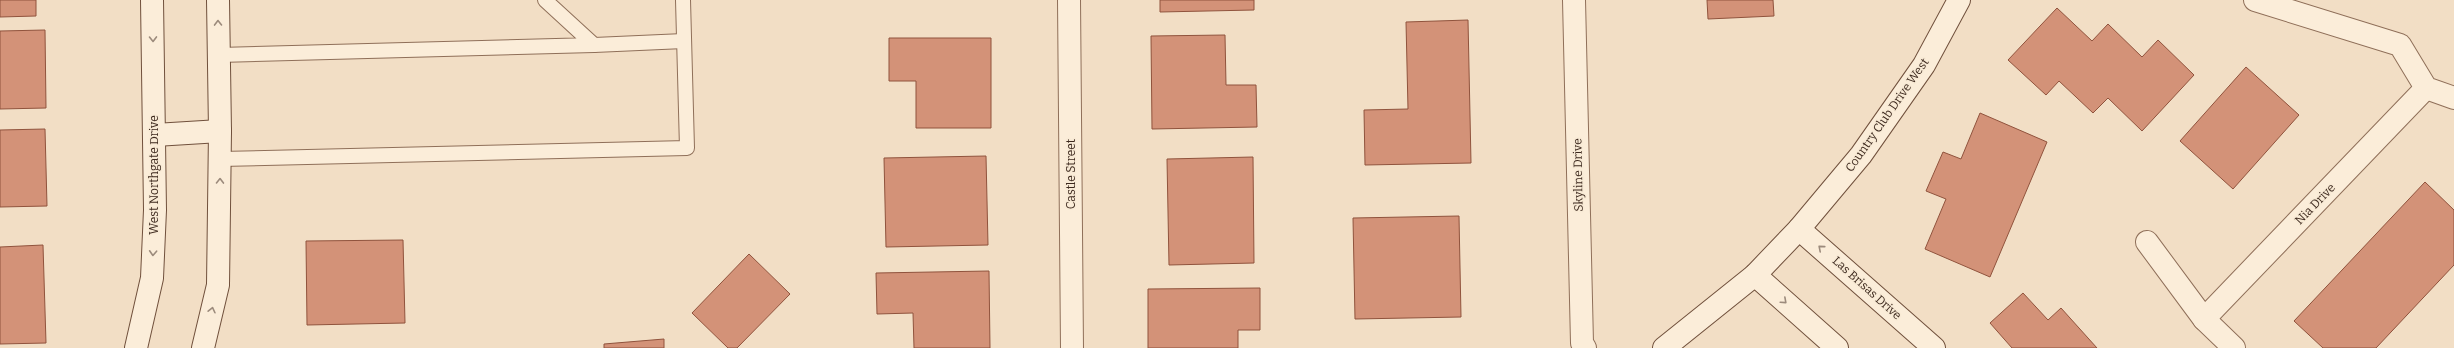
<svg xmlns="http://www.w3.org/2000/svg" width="2454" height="348" font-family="Bitter,serif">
<rect width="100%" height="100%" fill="#f2dec5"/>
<g fill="#d39278" stroke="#90533d">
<path d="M0 0H36V16L0 17Z"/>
<path d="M1160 0H1254V10L1160 12Z"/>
<path d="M1707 0H1773L1774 16 1708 19Z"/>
<path d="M2057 8 2092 41 2108 24 2142 57 2158 40 2194 75 2142 131 2108 98 2093 113 2059 81 2046 95 2008 60Z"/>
<path d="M1468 20 1471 163 1365 165 1364 110 1408 109 1406 22Z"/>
<path d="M45 30 46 108 0 109V31Z"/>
<path d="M1225 35 1226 85H1256L1257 127 1152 129 1151 36Z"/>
<path d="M889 38H991V128H916V81H889Z"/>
<path d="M2246 67 2299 115 2233 189 2180 141Z"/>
<path d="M1980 113 2047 142 1990 277 1925 249 1946 199 1926 191 1943 152 1961 159Z"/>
<path d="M45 129 47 206 0 207V130Z"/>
<path d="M986 156 988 245 886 247 884 158Z"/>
<path d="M1253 157 1254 263 1169 265 1167 159Z"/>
<path d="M2425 182 2454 210V265L2376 348H2323L2294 321Z"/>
<path d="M1459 216 1461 317 1355 319 1353 218Z"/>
<path d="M403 240 405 323 307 325 306 241Z"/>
<path d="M43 245 46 343 0 344V247Z"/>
<path d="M749 254 790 294 737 348H728L692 313Z"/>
<path d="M989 271 990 348H914L913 313 877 314 876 273Z"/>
<path d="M1260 288V330H1238V348H1148V289Z"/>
<path d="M2023 293 2048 320 2061 308 2097 348H2012L1990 323Z"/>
<path d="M664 339V348H604V344Z"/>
</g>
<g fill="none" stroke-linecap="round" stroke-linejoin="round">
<g stroke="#8f6f59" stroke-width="16">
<g id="lane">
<path d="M594 45 684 41"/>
<path d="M219 55 594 45 545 0"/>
<path d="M220 159 687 148 683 0"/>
</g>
</g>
<g stroke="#8f6f59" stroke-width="24">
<g id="street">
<path d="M1069 0 1072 348"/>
<path d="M1574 0 1582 343 1585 348"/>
<path d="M2255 0 2400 45 2426 88 2454 98"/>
<path d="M2147 242 2204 319 2234 348"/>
<path d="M2204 319 2426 88"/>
</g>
</g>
<g stroke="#70503c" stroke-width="24">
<g id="secondary">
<path d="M155 135 220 131"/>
<path d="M1799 229 1934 348"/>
<path d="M1755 275 1837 348"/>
<path d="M136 348 152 278 155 210 152 0"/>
<path d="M203 348 218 285 220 131 218 0"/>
<path d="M1664 348 1755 275 1799 229 1861 155 1924 65 1959 0"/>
</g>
</g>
<use href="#lane" stroke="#fbedd9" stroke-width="14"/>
<use href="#street" stroke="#fbedd9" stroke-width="22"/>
<use href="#secondary" stroke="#fbedd9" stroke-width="22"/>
</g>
<defs><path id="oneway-chevron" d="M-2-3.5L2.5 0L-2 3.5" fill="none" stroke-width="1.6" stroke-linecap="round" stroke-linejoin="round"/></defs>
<g stroke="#9c8b7c">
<use href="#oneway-chevron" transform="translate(218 23) rotate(-91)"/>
<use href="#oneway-chevron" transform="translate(153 39) rotate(89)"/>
<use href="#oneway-chevron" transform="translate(220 181) rotate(-89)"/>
<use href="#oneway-chevron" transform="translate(1821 248) rotate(-139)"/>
<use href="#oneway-chevron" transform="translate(153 253) rotate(93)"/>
<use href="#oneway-chevron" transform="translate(1784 301) rotate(42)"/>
<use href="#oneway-chevron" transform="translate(212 310) rotate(-77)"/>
</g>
<g text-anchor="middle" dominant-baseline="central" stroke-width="3" stroke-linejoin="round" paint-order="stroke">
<g font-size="12" fill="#3d291e" stroke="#f8ead5">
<text transform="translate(1887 115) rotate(-55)">Country Club Drive West</text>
<text transform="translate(1071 174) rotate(-90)">Castle Street</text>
<text transform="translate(154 175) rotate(-90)">West Northgate Drive</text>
<text transform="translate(1578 175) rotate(-91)">Skyline Drive</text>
<text transform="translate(2315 204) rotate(-46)">Nia Drive</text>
<text transform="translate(1867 288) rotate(42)">Las Brisas Drive</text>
</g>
</g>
</svg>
